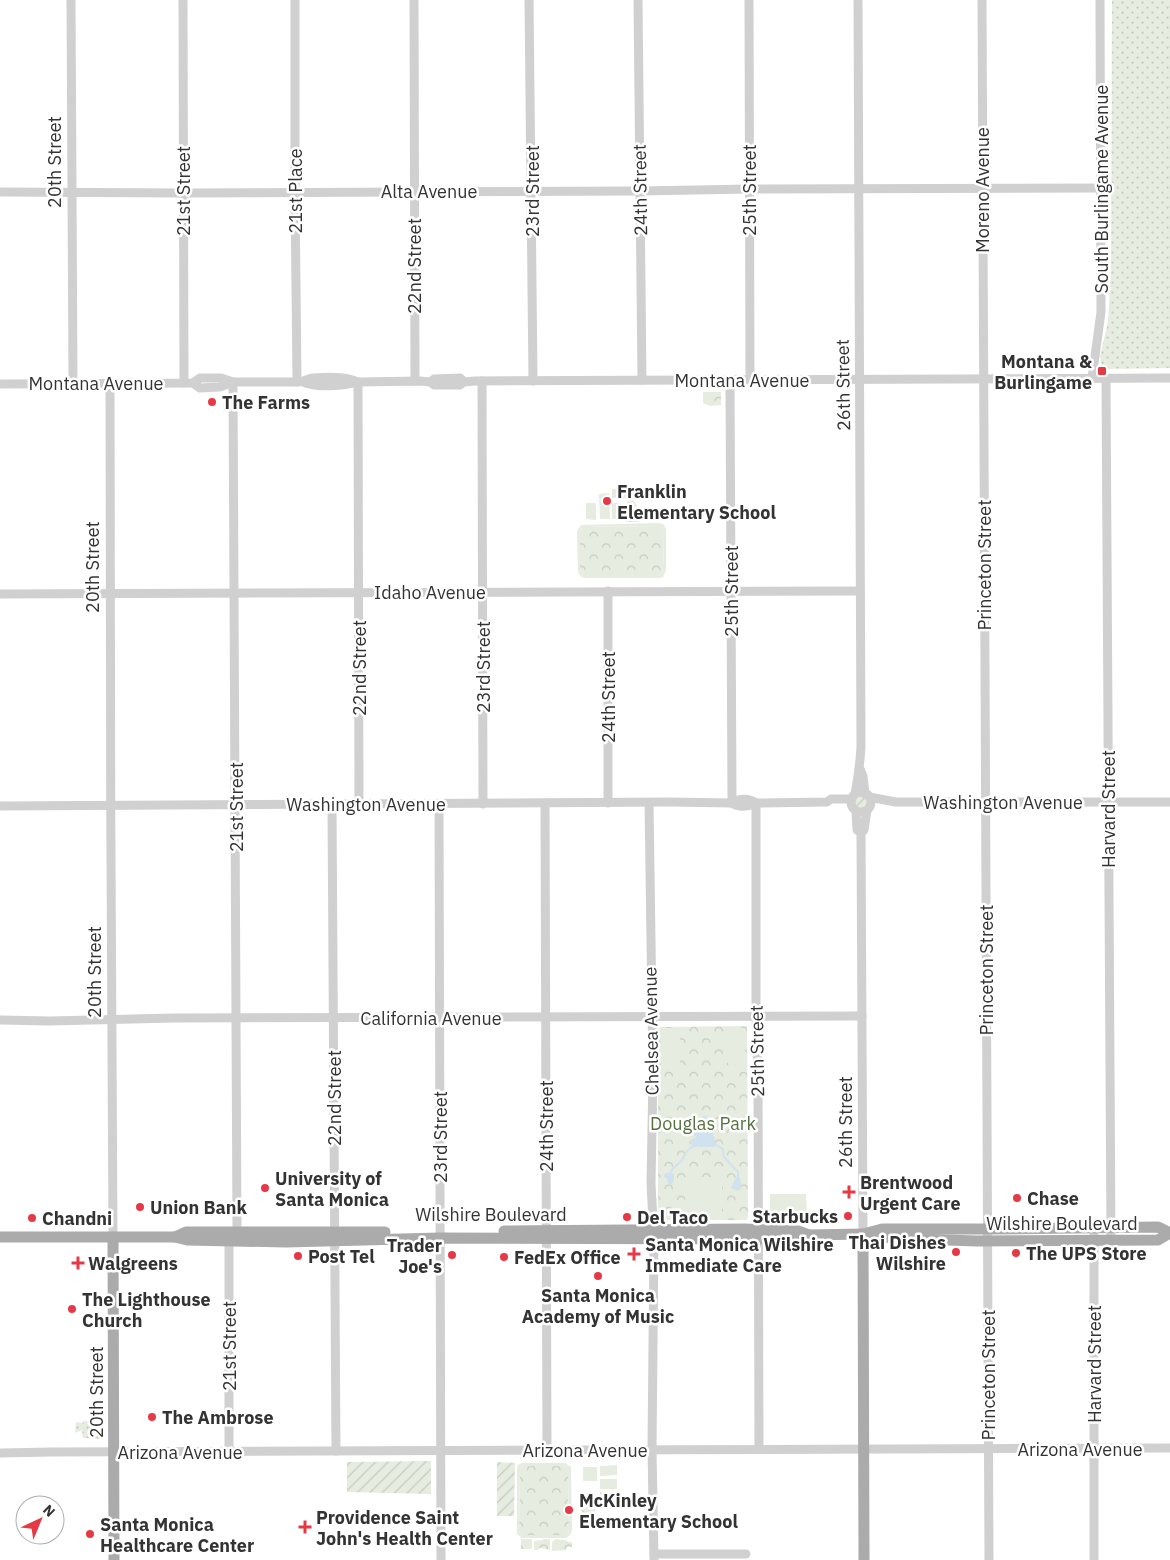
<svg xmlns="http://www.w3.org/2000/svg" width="1170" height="1560" font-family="'IBM Plex Sans',sans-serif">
<defs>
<pattern id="grass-dots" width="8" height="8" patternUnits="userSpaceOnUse" patternTransform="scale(1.25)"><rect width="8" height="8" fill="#e6ecdf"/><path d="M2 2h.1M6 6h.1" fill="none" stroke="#c6cbc0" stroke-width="1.8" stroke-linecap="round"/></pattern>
<pattern id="forest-crowns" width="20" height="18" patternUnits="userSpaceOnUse" patternTransform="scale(1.25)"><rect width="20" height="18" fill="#e6ecdf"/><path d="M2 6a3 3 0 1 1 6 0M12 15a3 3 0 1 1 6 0" fill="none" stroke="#c6cbc0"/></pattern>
<pattern id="garden-furrows" width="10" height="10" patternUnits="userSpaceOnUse" patternTransform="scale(1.25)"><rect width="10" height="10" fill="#e6ecdf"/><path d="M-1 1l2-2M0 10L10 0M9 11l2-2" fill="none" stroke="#c6cbc0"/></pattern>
</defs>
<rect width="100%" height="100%" fill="#fff"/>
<g fill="url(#grass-dots)">
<path d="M1112 0H1170V368L1106 369 1101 364 1100 356 1108 322 1111 270Z"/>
<path d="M83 1421 101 1422V1439L83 1438 82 1430 75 1433 76 1422 83 1423Z"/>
</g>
<g fill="url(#forest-crowns)">
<path d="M703 392H721V405L710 406 703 403Z"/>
<path d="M630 500H633L639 508V522H625C625 514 622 505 630 500Z"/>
<path d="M583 526 661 527 663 532 664 569 662 574 658 575H583L580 570V531Z"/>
<path d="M747 1026 748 1218 746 1220H661L658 1218V1028L660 1027Z"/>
<path d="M524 1466H565L568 1467 569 1530 566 1535H524L520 1534 519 1531 520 1471 521 1467Z"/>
<path d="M596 1505C596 1512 595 1519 587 1519L581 1510V1506Z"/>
<rect x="521" y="1539" width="11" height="10"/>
<path d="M543 1539H550V1550L540 1548 538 1550H534V1541L543 1540Z"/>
<path d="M556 1539 566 1540 568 1542H572V1547H567L566 1550 552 1551V1542Z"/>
</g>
<g fill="url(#garden-furrows)">
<circle cx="861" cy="802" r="6"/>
<path d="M431 1461V1494L347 1492V1462Z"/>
<path d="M497 1462 515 1463 514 1516H497Z"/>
</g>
<g fill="#e6ecdf" fill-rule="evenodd">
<rect x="612" y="489" width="17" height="9"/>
<path d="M609 493 610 519H600L599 494Z"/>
<path d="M586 503H596V520L586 519Z"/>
<rect x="612" y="503" width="9" height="16"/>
<path d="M659 523 663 524 666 529V570L663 577 659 578H585L581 577 578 572 577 531 581 525ZM585 526 661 527 663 532 664 569 662 574 658 575H583L580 570V531L582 527Z"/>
<rect x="661" y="1028" width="19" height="37"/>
<path d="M726 1028H745V1065H730L727 1062Z"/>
<rect x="685" y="1177" width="37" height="37"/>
<path d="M770 1194H806L807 1212H770Z"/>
<path d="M522 1463H565L571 1467 572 1531 569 1536 566 1538H522L517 1534V1469L518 1465ZM522 1466H565L568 1467 569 1530 566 1535H524L520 1534 519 1531 520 1471Z"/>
<path d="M617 1465V1475L600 1476V1466Z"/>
<rect x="583" y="1467" width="14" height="14"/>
<rect x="600" y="1479" width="17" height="10"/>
<rect x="600" y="1492" width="17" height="10"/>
</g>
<g fill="#cfe2ee">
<path d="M703 1116H705L709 1120 708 1126 712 1130 716 1145 714 1147H692L690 1141 696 1137 693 1133 694 1129 693 1124Z"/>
<path d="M667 1172 674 1174V1181L670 1186 666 1178 663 1176Z"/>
<path d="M736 1177 740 1178C741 1182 743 1188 738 1191L731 1188Z"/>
</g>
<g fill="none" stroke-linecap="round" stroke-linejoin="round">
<g stroke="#cfe2ee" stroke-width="2">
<path d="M716 1145 723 1149 724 1157 738 1172V1177"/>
<path d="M671 1172C673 1165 678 1166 682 1160 685 1155 685 1151 692 1147"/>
</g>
<g stroke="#d0d0d0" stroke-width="9">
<path d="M71 0 73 383"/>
<path d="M183 0 184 383"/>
<path d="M295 0V192L297 382"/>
<path d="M414 0 415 381"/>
<path d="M529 0 533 381"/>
<path d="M638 0 642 380"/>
<path d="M749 0 750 380"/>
<path d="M982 0 989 1560"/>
<path d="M0 192 183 193 640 191 749 189 1101 188"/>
<path d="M1092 378 1101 312 1100 0"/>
<path d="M1106 379 1111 1240"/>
<path d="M730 380 732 803"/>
<path d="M482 381 483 804"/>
<path d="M233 382 237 1232"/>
<path d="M303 382C317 388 344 386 358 382L420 381 430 382 434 385H460L464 382 475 381 1170 378"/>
<path d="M358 382 359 804"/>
<path d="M430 382 434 379 460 378 464 382"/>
<path d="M110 383C109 668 112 952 113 1237"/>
<path d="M193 383 200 388 220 387 233 382"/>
<path d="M0 384 193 383 200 378H221L233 382H297C303 382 307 379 313 378 327 377 345 376 358 382"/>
<path d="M608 591V803"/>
<path d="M0 594 860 591"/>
<path d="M860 769 863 776 865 794"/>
<circle cx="861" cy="802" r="10"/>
<path d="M855 794C858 778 860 763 861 747L858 0"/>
<path d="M869 797 896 802H1170"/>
<path d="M545 803 547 1450"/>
<path d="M649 803 653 1076 651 1183 654 1240 652 1449 654 1560"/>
<path d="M732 803C739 798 749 798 756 803"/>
<path d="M756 803V1016L758 1076 759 1449"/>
<path d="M332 804 336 1451"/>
<path d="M439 804 441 1560"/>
<path d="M0 806 669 802 732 803C739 808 749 806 756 803L827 802 831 799H852"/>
<path d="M856 811 857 830 861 833"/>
<path d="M0 1020 50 1021 174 1018 862 1016"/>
<path d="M863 1234 861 833 864 830 867 810"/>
<path d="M1094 1235V1560"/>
<path d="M229 1241V1451"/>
<path d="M0 1453 52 1452 1170 1448"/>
<path d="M654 1554H746"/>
</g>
<g stroke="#ababab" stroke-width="11">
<path d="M504 1231 745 1229 798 1231 809 1235"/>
<path d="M867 1233 882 1229H987L1158 1227 1170 1233"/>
<path d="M863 1234 864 1560"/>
<path d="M0 1237H175L187 1240 286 1242 440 1238 798 1239 809 1235 863 1234 892 1238 976 1241 1158 1240 1170 1233"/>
<path d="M113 1237 114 1560"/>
<path d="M175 1237 186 1232H385"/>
</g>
</g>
<g fill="#e63946" stroke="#fff" stroke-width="2">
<rect x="1097" y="366" width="10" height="10" rx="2.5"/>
<circle cx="212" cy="402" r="5"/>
<circle cx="607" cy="501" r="5"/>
<circle cx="265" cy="1188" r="5"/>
<path d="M846.5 1184.5h5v5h5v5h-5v5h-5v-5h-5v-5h5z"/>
<circle cx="1017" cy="1198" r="5"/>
<circle cx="140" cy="1207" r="5"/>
<circle cx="848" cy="1216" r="5"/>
<circle cx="627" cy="1217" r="5"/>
<circle cx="32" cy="1218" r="5"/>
<circle cx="956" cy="1252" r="5"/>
<circle cx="1016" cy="1253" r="5"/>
<path d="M631.5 1246.5h5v5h5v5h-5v5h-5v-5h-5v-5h5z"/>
<circle cx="452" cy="1255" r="5"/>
<circle cx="298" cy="1256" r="5"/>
<circle cx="504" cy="1257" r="5"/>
<path d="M75.5 1255.5h5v5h5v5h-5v5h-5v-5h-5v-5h5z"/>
<circle cx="598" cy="1276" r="5"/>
<circle cx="72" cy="1309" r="5"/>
<circle cx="152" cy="1417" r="5"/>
<circle cx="569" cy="1510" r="5"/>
<path d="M302.5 1519.5h5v5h5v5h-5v5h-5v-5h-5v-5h5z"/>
<circle cx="90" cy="1534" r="5"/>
</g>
<g text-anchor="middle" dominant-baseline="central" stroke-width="5" stroke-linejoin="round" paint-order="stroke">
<g font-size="18" fill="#333" stroke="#fff">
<text transform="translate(54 162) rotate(-90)">20th Street</text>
<text transform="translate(1101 189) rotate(-90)">South Burlingame Avenue</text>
<text transform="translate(640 190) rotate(-91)">24th Street</text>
<text transform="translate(749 190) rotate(-90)">25th Street</text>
<text transform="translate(982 190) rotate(-90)">Moreno Avenue</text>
<text transform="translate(183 191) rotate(-90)">21st Street</text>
<text transform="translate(295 191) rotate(-90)">21st Place</text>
<text x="429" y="191">Alta Avenue</text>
<text transform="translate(532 191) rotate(-90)">23rd Street</text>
<text transform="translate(414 266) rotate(-90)">22nd Street</text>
<text x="742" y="380">Montana Avenue</text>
<text x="96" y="383">Montana Avenue</text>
<text transform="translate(843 385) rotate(-91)">26th Street</text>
<text transform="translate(984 565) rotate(-90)">Princeton Street</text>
<text transform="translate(92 567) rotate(-90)">20th Street</text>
<text transform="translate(731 591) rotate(-90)">25th Street</text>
<text x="430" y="592">Idaho Avenue</text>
<text transform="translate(483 667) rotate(-90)">23rd Street</text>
<text transform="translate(359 668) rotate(-90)">22nd Street</text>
<text transform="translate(608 697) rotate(-90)">24th Street</text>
<text x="1003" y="802">Washington Avenue</text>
<text x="366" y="804">Washington Avenue</text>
<text transform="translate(236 807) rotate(-90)">21st Street</text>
<text transform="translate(1108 809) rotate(-90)">Harvard Street</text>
<text transform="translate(986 970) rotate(-90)">Princeton Street</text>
<text transform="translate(94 972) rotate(-90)">20th Street</text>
<text x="431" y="1018">California Avenue</text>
<text transform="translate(651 1031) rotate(-91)">Chelsea Avenue</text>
<text transform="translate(757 1051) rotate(-91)">25th Street</text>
<text transform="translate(334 1098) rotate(-90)">22nd Street</text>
<text transform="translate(845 1122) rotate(-90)">26th Street</text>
<text transform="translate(546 1126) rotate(-90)">24th Street</text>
<text transform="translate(440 1137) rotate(-90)">23rd Street</text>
<text x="491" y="1214">Wilshire Boulevard</text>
<text x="1062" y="1223">Wilshire Boulevard</text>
<text transform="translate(229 1346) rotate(-90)">21st Street</text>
<text transform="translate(1094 1364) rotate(-90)">Harvard Street</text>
<text transform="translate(988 1375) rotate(-90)">Princeton Street</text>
<text transform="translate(96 1392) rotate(-90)">20th Street</text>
<text x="1080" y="1449">Arizona Avenue</text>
<text x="585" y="1450">Arizona Avenue</text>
<text x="180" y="1452">Arizona Avenue</text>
</g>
<g font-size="18" font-weight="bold" fill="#333" stroke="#fff" text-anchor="start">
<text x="1092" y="361" text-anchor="end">Montana &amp;<tspan x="1092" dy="21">Burlingame</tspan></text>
<text x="222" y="402">The Farms</text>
<text x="617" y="491">Franklin<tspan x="617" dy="21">Elementary School</tspan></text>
<text x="275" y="1178">University of<tspan x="275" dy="21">Santa Monica</tspan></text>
<text x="860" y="1182">Brentwood<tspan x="860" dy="21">Urgent Care</tspan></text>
<text x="1027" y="1198">Chase</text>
<text x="150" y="1207">Union Bank</text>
<text x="838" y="1216" text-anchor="end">Starbucks</text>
<text x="637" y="1217">Del Taco</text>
<text x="42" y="1218">Chandni</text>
<text x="946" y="1242" text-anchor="end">Thai Dishes<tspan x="946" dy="21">Wilshire</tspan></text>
<text x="645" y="1244">Santa Monica Wilshire<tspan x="645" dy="21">Immediate Care</tspan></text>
<text x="442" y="1245" text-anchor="end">Trader<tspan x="442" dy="21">Joe's</tspan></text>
<text x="1026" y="1253">The UPS Store</text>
<text x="308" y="1256">Post Tel</text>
<text x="514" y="1257">FedEx Office</text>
<text x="88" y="1263">Walgreens</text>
<text x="598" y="1295" text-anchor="middle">Santa Monica<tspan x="598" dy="21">Academy of Music</tspan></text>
<text x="82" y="1299">The Lighthouse<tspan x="82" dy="21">Church</tspan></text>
<text x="162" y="1417">The Ambrose</text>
<text x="579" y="1500">McKinley<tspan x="579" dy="21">Elementary School</tspan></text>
<text x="316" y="1517">Providence Saint<tspan x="316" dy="21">John's Health Center</tspan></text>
<text x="100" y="1524">Santa Monica<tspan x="100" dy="21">Healthcare Center</tspan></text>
</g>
<g font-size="18" fill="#56703f" stroke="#fff">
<text x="703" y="1123">Douglas Park</text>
</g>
</g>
<g transform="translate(40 1520) rotate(44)"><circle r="24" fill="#ffffff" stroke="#adadad"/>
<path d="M0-4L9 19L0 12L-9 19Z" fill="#e63946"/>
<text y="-8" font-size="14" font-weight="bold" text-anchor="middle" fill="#333333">N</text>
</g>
</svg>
